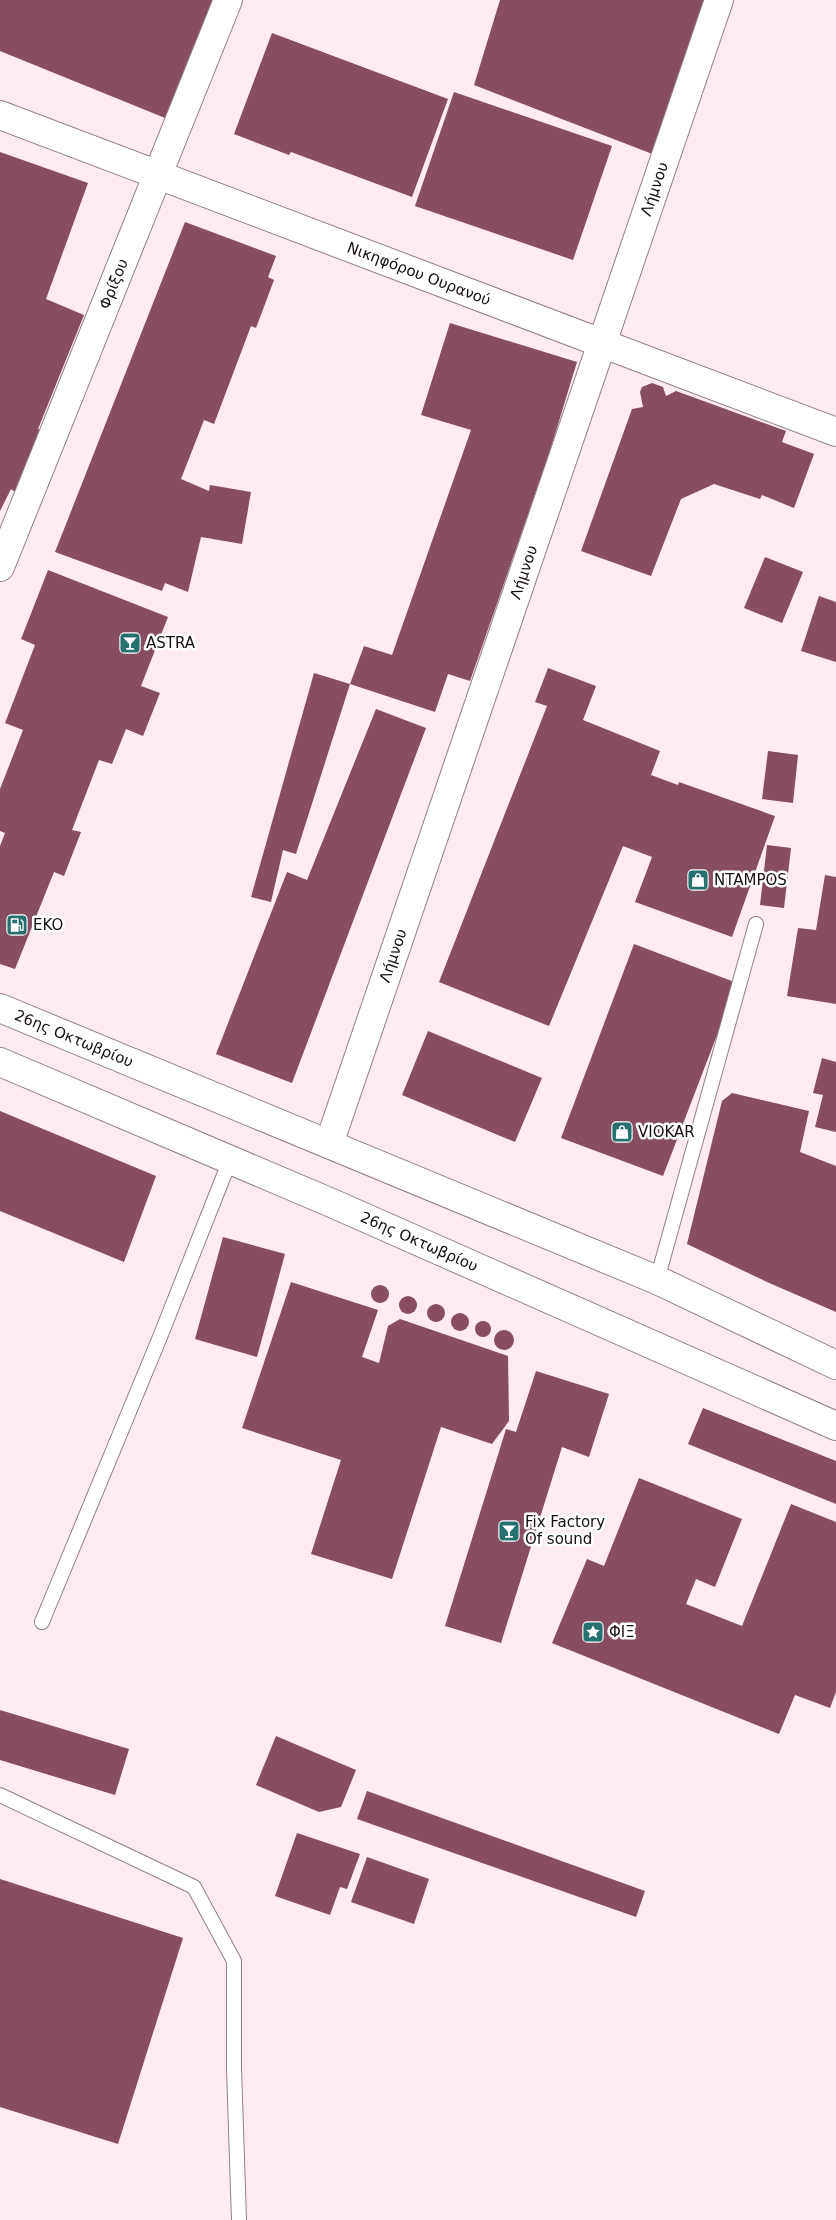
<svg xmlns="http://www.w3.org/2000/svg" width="836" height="2220" font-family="'DejaVu Sans',sans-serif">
<rect width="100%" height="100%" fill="#ffebf0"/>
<g fill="#874d60">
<path d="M0 0H225L170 120 0 51Z"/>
<path d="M500 0H704L655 155 474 85Z"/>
<path d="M272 33 448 99 412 197 291 152 289 155 234 134Z"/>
<path d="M454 92 612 146 573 260 415 206Z"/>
<path d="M0 152 88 183 46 299 84 315 38 429 41 431 15 492 11 489 0 511Z"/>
<path d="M185 222 276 256 268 277 274 280 256 328 251 326 214 424 204 420 181 479 209 491 210 485 251 492 242 544 201 537 188 592 165 583 162 591 55 552Z"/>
<path d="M450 323 577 362 549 454 470 681 448 674 435 712 350 684 364 646 392 655 471 430 421 415Z"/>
<path d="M652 383 663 387 666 396 676 391 786 431 782 442 814 454 794 508 762 495 760 499 714 484 681 499 651 576 581 551 632 409 643 407 640 392 642 387Z"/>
<path d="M765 557 803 572 782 623 744 608Z"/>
<path d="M48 570 168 617 141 686 160 693 143 736 126 729 112 764 99 760 72 830 81 832 64 876 54 872 15 969 0 964V846L5 833 0 831V789L23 730 5 723 35 645 21 639Z"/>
<path d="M819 596 836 602V662L801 651Z"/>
<path d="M548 668 596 686 583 720 660 751 651 775 678 785 679 782 775 816 732 937 635 902 652 857 623 846 549 1026 439 982 547 706 535 702Z"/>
<path d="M314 673 350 684 296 854 283 850 271 902 251 897Z"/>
<path d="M376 709 426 728 292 1083 216 1054 287 872 307 880Z"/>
<path d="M768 751 798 755 793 803 762 799Z"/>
<path d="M767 845 791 848 784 908 760 905Z"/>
<path d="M825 875 836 877V1004L787 996 798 928 816 930Z"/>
<path d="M634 944 737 983 663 1176 561 1138Z"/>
<path d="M428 1031 542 1078 515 1142 402 1095Z"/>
<path d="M822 1058 836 1062V1132L815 1127 823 1095 813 1093Z"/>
<path d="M732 1093 809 1111 800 1152 836 1166V1312L767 1282 687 1244 722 1101Z"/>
<path d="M0 1111 156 1176 124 1262 0 1211Z"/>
<path d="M223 1237 285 1254 257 1357 195 1339Z"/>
<path d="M291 1282 378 1310 362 1357 379 1363 388 1326 400 1319 508 1356 509 1421 492 1444 441 1427 392 1579 311 1554 341 1460 242 1428Z"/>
<circle cx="380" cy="1294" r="9"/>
<circle cx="408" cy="1305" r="9"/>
<circle cx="436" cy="1313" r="9"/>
<circle cx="460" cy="1322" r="9"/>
<circle cx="483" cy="1329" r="8"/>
<circle cx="504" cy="1340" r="10"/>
<path d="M536 1371 609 1394 589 1457 562 1447 501 1643 445 1626 506 1429 516 1432Z"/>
<path d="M703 1408 836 1461V1504L688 1444Z"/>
<path d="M639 1478 742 1519 715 1587 696 1579 686 1604 742 1626 791 1504 836 1522V1692L830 1708 795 1695 779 1734 552 1643 587 1559 604 1566Z"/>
<path d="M0 1710 129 1749 115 1795 0 1760Z"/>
<path d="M276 1736 356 1770 341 1807 319 1812 256 1785Z"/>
<path d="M367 1791 645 1891 636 1917 357 1819Z"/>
<path d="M297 1833 360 1854 347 1889 340 1887 330 1915 275 1896Z"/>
<path d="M367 1857 429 1879 414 1924 351 1902Z"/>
<path d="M0 1879 183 1938 118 2144 0 2107Z"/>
</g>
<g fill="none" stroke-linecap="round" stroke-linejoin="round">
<g stroke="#928085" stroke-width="16">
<g id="service">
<path d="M657 1280 756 924"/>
<path d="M42 1622 160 1337 230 1160"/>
<path d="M0 1795 194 1887 234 1961V2068L239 2220"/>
</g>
</g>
<g stroke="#928085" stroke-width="30">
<g id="minor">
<path id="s1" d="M0 115 836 432"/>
<path id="s2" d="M0 567 228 0"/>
<path id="s3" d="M329 1144 719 0"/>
</g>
</g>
<g stroke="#928085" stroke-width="30">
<g id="secondary">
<path id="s4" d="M0 1008 657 1280 836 1365"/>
<path id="s5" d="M0 1062 334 1204 836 1426"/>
</g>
</g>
<use href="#service" stroke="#fff" stroke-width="14"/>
<use href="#minor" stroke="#fff" stroke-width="28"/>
<use href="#secondary" stroke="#fff" stroke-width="28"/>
</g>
<defs>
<g id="bar-square" transform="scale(1.125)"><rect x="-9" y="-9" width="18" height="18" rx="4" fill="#26706e" stroke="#fff"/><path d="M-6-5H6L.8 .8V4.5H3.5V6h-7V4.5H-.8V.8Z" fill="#fff"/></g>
<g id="shop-square" transform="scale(1.125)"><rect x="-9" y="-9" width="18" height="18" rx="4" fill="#26706e" stroke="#fff"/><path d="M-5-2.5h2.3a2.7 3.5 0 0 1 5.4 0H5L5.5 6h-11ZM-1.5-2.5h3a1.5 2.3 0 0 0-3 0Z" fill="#fff"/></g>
<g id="fuel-square" transform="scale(1.125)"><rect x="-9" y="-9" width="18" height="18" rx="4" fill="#26706e" stroke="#fff"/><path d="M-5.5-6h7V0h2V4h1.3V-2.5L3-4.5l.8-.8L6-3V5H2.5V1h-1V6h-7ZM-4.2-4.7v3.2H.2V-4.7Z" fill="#fff"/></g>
<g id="sight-square" transform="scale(1.125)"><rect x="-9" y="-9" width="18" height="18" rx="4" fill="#26706e" stroke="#fff"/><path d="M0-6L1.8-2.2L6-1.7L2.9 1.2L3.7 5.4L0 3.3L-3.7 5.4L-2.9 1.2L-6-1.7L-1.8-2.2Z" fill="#fff"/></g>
</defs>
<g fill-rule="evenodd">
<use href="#bar-square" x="130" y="643"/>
<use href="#shop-square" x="698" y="880"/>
<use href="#fuel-square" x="17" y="925"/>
<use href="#shop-square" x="622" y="1132"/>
<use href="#bar-square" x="509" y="1531"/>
<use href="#sight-square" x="593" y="1632"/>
</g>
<g text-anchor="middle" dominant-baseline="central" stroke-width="5" stroke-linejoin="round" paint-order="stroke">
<g font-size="15" fill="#160f11" stroke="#fff">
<text stroke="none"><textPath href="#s3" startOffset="1009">Λήμνου</textPath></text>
<text stroke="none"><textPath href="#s1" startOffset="448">Νικηφόρου Ουρανού</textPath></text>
<text stroke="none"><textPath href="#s2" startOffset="305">Φρίξου</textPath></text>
<text stroke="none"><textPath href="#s3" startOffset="604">Λήμνου</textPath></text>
<text stroke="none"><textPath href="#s3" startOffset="199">Λήμνου</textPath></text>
<text stroke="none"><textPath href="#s4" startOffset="80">26ης Οκτωβρίου</textPath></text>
<text stroke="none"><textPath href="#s5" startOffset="456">26ης Οκτωβρίου</textPath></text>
</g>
<g font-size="15" fill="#160f11" stroke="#fff" text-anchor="start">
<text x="146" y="643">ASTRA</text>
<text x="714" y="880">NTAMPOS</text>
<text x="33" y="925">EKO</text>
<text x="638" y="1132">VIOKAR</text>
<text x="525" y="1522">Fix Factory<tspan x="525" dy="17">Of sound</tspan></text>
<text x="609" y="1632">ΦΙΞ</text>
</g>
</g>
</svg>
